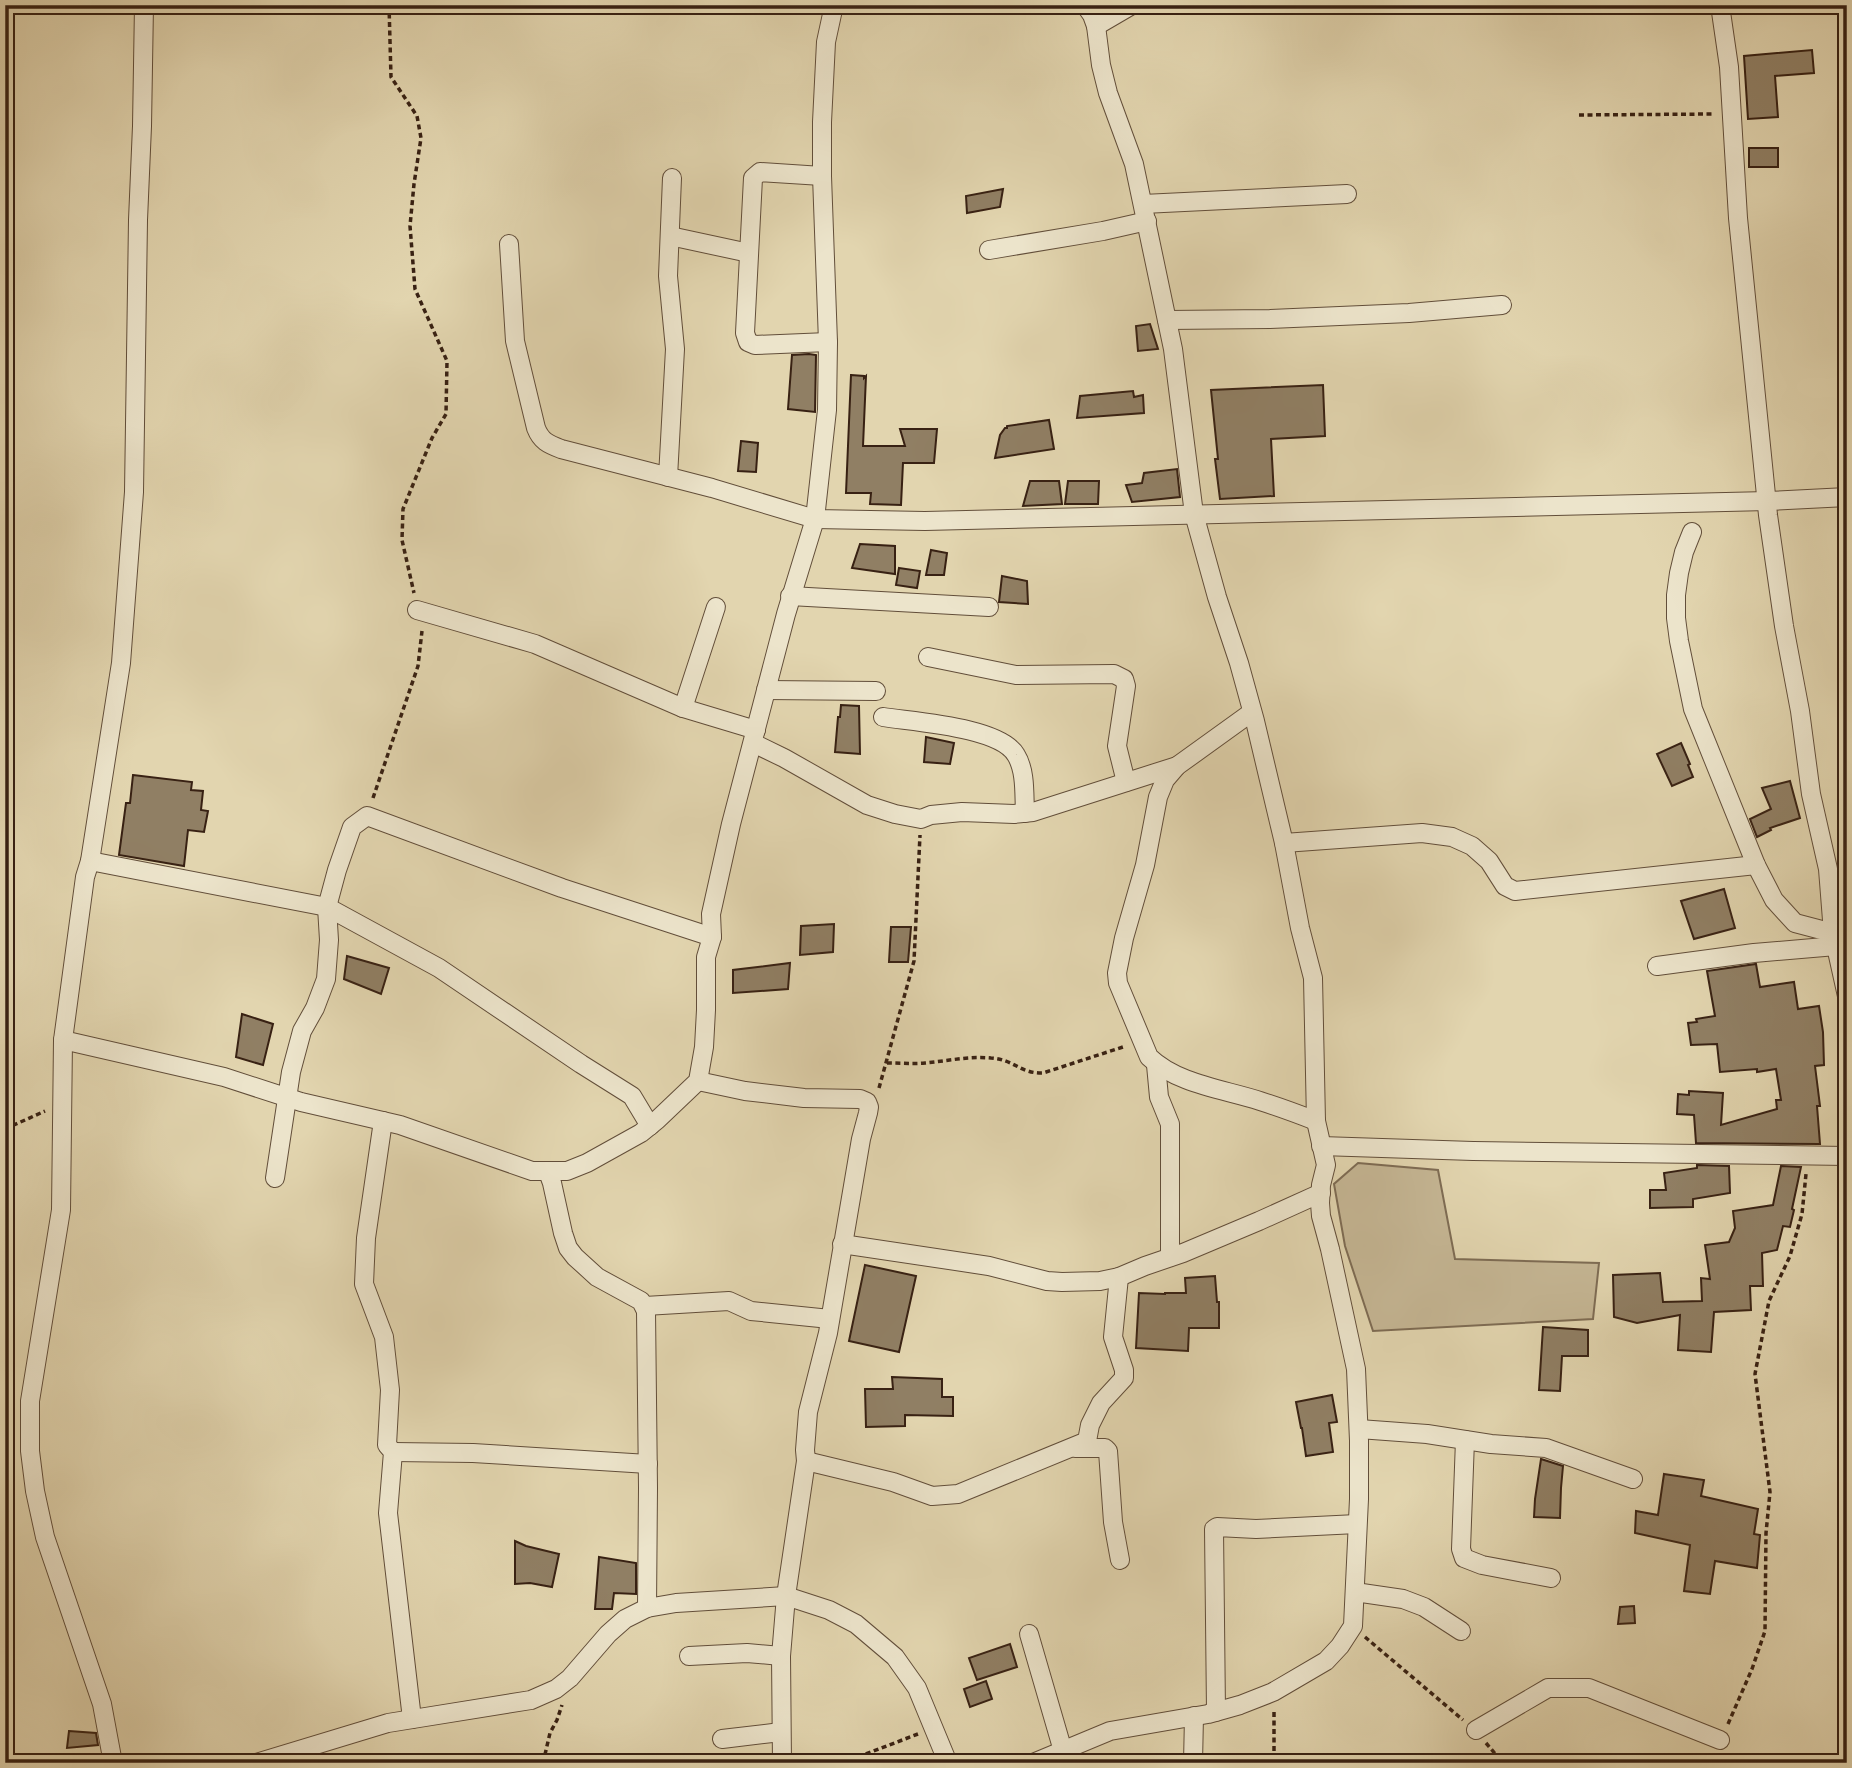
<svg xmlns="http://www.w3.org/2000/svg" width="1852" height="1768" font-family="'IM FELL English',serif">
<rect width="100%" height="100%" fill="#e2d5af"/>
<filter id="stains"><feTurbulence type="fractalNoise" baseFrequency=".00286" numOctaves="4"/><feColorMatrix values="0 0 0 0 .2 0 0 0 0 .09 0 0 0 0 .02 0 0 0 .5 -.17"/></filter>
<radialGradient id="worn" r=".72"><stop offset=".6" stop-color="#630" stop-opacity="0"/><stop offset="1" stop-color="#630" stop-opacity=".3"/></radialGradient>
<path fill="#c5b694" stroke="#7e6c54" stroke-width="2" d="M1358 1163 1438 1170 1455 1259 1599 1263 1593 1319 1373 1331 1345 1246 1334 1184Z"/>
<g fill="#907f64" stroke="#382113" stroke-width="2">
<path d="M1812 50 1814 73 1775 76 1778 117 1748 119 1744 56Z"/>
<rect x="1749" y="148" width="29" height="19"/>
<path d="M1003 189 1000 207 967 213 966 196Z"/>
<path d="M1150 324 1158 349 1138 351 1136 326Z"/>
<path d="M809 354 816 355 815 412 788 409 792 355Z"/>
<path d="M851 375 864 376V378L866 376 863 446H905L900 429H937L934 463H903L901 505 870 504 871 493H846Z"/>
<path d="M1323 385 1325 436 1271 439 1274 496 1220 499 1215 459H1218L1211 390Z"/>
<path d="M1133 391 1134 397 1143 395 1144 413 1077 418 1080 396Z"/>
<path d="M1049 420 1054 449 995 458 1000 435 1005 428H1007V426Z"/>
<path d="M741 441 758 443 756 472 738 471Z"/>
<path d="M1177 469 1180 497 1132 502 1126 485 1142 483 1144 473Z"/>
<path d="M1030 481H1059L1062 504 1023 506Z"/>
<path d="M1068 481H1099L1098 504H1065Z"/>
<path d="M860 544 895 546V574L852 568Z"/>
<path d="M931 550 947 553 944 575H926Z"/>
<path d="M899 568 920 571 917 588 896 585Z"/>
<path d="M1002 576 1027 581 1028 604 999 602Z"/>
<path d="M841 705 859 706 860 754 835 752 838 717H840Z"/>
<path d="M926 737 954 743 950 764 924 762Z"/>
<path d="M1681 743 1690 764 1688 765 1693 777 1672 786 1657 754Z"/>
<path d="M133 775 192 782 191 790 203 791 201 810 208 811 204 832 188 830 184 866 119 855 126 803H130Z"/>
<path d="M1790 781 1800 818 1770 828 1771 830 1757 837 1750 819 1771 809 1762 788Z"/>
<path d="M1724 889 1735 928 1694 939 1681 901Z"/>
<path d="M834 924 833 952 800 955 801 926Z"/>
<path d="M891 927H911L908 962H889Z"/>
<path d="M347 956 389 968 381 994 344 979Z"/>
<path d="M790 963 788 989 733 993V970Z"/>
<path d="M1756 964 1760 987 1794 982 1798 1009 1819 1006 1823 1032 1824 1065 1815 1066 1820 1106H1817L1820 1144 1696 1143 1694 1115 1677 1114 1678 1094 1689 1095V1091L1723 1093 1721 1125 1777 1109 1776 1100H1781L1776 1069 1757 1072V1069L1720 1072 1717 1044 1691 1045 1688 1023 1697 1022 1696 1019 1715 1016 1707 971Z"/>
<path d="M242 1014 273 1024 263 1065 236 1057Z"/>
<path d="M1697 1165 1729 1166 1730 1193 1693 1199V1207L1650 1208V1190H1666L1664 1173 1697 1168Z"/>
<path d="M1781 1166 1801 1167 1792 1209 1794 1210 1790 1227 1783 1226 1777 1250 1762 1253 1763 1286H1750L1751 1310 1714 1312 1711 1352 1678 1350 1680 1315 1637 1323 1614 1317 1613 1275 1660 1273 1663 1302 1702 1301 1701 1278 1710 1279 1705 1245 1729 1242 1735 1228 1733 1211 1773 1205Z"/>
<path d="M865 1265 916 1276 899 1352 849 1341Z"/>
<path d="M1215 1276 1217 1302H1219V1328H1189L1188 1351 1136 1348 1139 1293 1165 1294V1293H1186L1185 1278Z"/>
<path d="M1543 1327 1588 1330V1356H1562L1560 1391 1539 1390Z"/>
<path d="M892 1377 942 1379V1397H953V1416L905 1415V1426L866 1427 865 1389H893Z"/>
<path d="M1332 1395 1337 1422 1329 1423 1333 1452 1306 1456 1302 1428H1301L1296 1402Z"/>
<path d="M1541 1459 1563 1466 1561 1488 1560 1518 1534 1517 1535 1499Z"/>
<path d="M1664 1474 1704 1480 1701 1496 1758 1509 1754 1534 1760 1535 1757 1568 1715 1561 1710 1594 1684 1591 1690 1545 1635 1533 1636 1511 1658 1515Z"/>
<path d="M515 1541 526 1546 559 1554 552 1587 530 1583 515 1584Z"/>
<path d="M599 1557 636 1563V1594L614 1593 612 1609H595Z"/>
<path d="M1634 1606 1635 1623 1618 1624 1620 1607Z"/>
<path d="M1010 1644 1017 1667 977 1680 969 1658Z"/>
<path d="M986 1681 992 1699 970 1707 964 1689Z"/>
<path d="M69 1731 96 1733 98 1745 67 1748Z"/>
</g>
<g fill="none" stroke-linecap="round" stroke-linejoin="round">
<g stroke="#624e3a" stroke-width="20">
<g id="street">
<path d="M1720 5 1729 67 1738 218 1768 515 1784 626 1800 711 1811 794 1828 869 1833 933 1847 996"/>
<path d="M1096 26 1132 5"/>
<path d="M822 176 760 172 753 178 745 333 748 342 755 345 828 342"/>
<path d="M1143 204 1347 194"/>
<path d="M670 236 749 253"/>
<path d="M509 244 515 341 536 428C541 441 548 444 561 449L712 488 815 519 925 521 1768 501 1847 497"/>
<path d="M989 250 1103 231 1147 221"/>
<path d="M1167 320 1270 319 1409 313 1502 305"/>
<path d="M668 477 675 349 668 276 672 178"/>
<path d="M1692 532 1684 552 1679 573 1676 595V618L1679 641 1693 709 1756 865 1774 900 1795 923 1833 933"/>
<path d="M790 596 989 607"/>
<path d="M417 610 535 644 683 708 756 730"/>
<path d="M928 657 1016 675 1114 674 1124 679 1126 686 1117 746 1126 782"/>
<path d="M766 690 876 691"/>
<path d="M683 708 716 607"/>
<path d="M1252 712 1177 766 1165 780 1158 797 1145 865 1124 938 1117 973 1118 983 1149 1057C1177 1084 1223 1089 1260 1101 1279 1107 1298 1114 1316 1121"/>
<path d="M883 717C914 722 1000 727 1016 755 1026 771 1024 795 1025 813"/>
<path d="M753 743 784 758 867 805 895 814 921 819 931 815 962 812 1014 814 1033 812 1177 766"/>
<path d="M1284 843 1422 833 1452 837 1472 846 1489 861 1505 886 1515 891 1756 865"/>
<path d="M90 861 327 907 439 968 581 1064 632 1096 650 1126"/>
<path d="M1657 966 1754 953 1836 946"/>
<path d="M63 1040 224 1077 301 1102 400 1125 532 1171H567L587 1163 641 1133 657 1120 698 1081 704 1047 706 1010V957L712 937 711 914 731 824 786 614 815 519 827 410 828 342 822 176V122L826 42 834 5"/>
<path d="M1156 1065 1159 1097 1170 1124V1257"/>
<path d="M698 1081 745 1091 804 1098 860 1099 867 1102 869 1107 868 1113 861 1139 828 1333 808 1412 805 1450 806 1461 786 1596 781 1656 782 1763"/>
<path d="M383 1121 366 1238 364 1284 384 1337 390 1390 387 1445 393 1452 388 1513 412 1719"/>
<path d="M1321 1146 1473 1151 1847 1156"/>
<path d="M548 1172 552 1183 563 1233 568 1248 575 1257 597 1277 641 1301 646 1311 648 1488 647 1608"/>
<path d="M275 1178 291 1072 302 1031 315 1008 326 979 329 940 327 907 337 870 352 827 367 816 562 888 712 937"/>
<path d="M842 1244 989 1266 1047 1281 1062 1282 1100 1281 1119 1277 1145 1266 1183 1253 1259 1221 1321 1193"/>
<path d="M645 1306 729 1301 751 1311 830 1319"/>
<path d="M1359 1429 1427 1434 1491 1444 1546 1448 1633 1479"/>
<path d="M1465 1440 1461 1549 1464 1558 1482 1565 1551 1578"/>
<path d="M1075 1448H1105L1108 1451 1113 1522 1120 1560"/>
<path d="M393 1452 473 1453 648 1464"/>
<path d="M806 1461 893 1482 932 1496 958 1494 1087 1441 1090 1425 1101 1403 1124 1378V1370L1113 1337 1119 1277"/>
<path d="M1355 1592 1403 1599 1424 1607 1461 1631"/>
<path d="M1029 1634 1063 1751"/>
<path d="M689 1656 747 1653 781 1656"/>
<path d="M1216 1712 1214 1529 1217 1527 1256 1529 1357 1524"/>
<path d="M1476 1730 1548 1688H1589L1720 1740"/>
<path d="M722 1739 781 1732"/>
<path d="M113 1763 102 1704 45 1537 35 1491 30 1451V1401L61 1210 63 1040 85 877 90 861 121 663 134 492 138 220 142 126 144 5"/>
<path d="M256 1763 388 1723 531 1700 556 1689 570 1678 608 1634 625 1619 647 1608 676 1603 786 1596 829 1610 856 1624 895 1657 917 1688 948 1763"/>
<path d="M1033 1763 1110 1731 1208 1714 1240 1705 1273 1692 1326 1661 1340 1646 1353 1626 1359 1499V1441L1356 1369 1330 1249 1321 1216 1320 1203 1321 1185 1326 1165 1316 1121 1313 978 1300 928 1284 843 1255 721 1239 663 1217 597 1194 514 1173 349 1134 164 1108 93 1101 65 1096 26 1092 15 1085 5"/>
<path d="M1193 1763 1194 1716"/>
</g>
</g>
<g stroke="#382113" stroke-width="3.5" stroke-dasharray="5 3.5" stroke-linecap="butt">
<path d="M389 5 391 77 417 116 421 138 414 184 410 226 415 289 447 361 446 414 432 438 403 509 402 540 414 593"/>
<path d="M1579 115 1713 114"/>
<path d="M373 798 418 666 422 631"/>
<path d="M887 1063C899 1063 912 1064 925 1063 947 1061 969 1056 991 1058 1013 1059 1021 1074 1043 1073L1126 1046"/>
<path d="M879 1088 914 961 920 835"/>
<path d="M5 1129 45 1111"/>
<path d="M1365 1637 1463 1720"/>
<path d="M1274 1712V1763"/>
<path d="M1728 1724 1752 1669 1765 1631 1766 1533 1770 1492 1755 1374 1769 1301 1790 1256 1802 1214 1806 1174"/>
<path d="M1486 1743 1503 1763"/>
<path d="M543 1763 550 1733 557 1720 562 1705"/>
<path d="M842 1763 918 1734"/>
</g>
<use href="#street" stroke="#ece4cb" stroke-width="18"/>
</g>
<rect width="1852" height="1768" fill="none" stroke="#e2d5af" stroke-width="28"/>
<rect x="7" y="7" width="1838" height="1754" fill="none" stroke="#382113" stroke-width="3.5"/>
<rect x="14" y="14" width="1824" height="1740" fill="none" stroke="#382113" stroke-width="2"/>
<rect width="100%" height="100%" filter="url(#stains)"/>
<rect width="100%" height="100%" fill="url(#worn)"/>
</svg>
